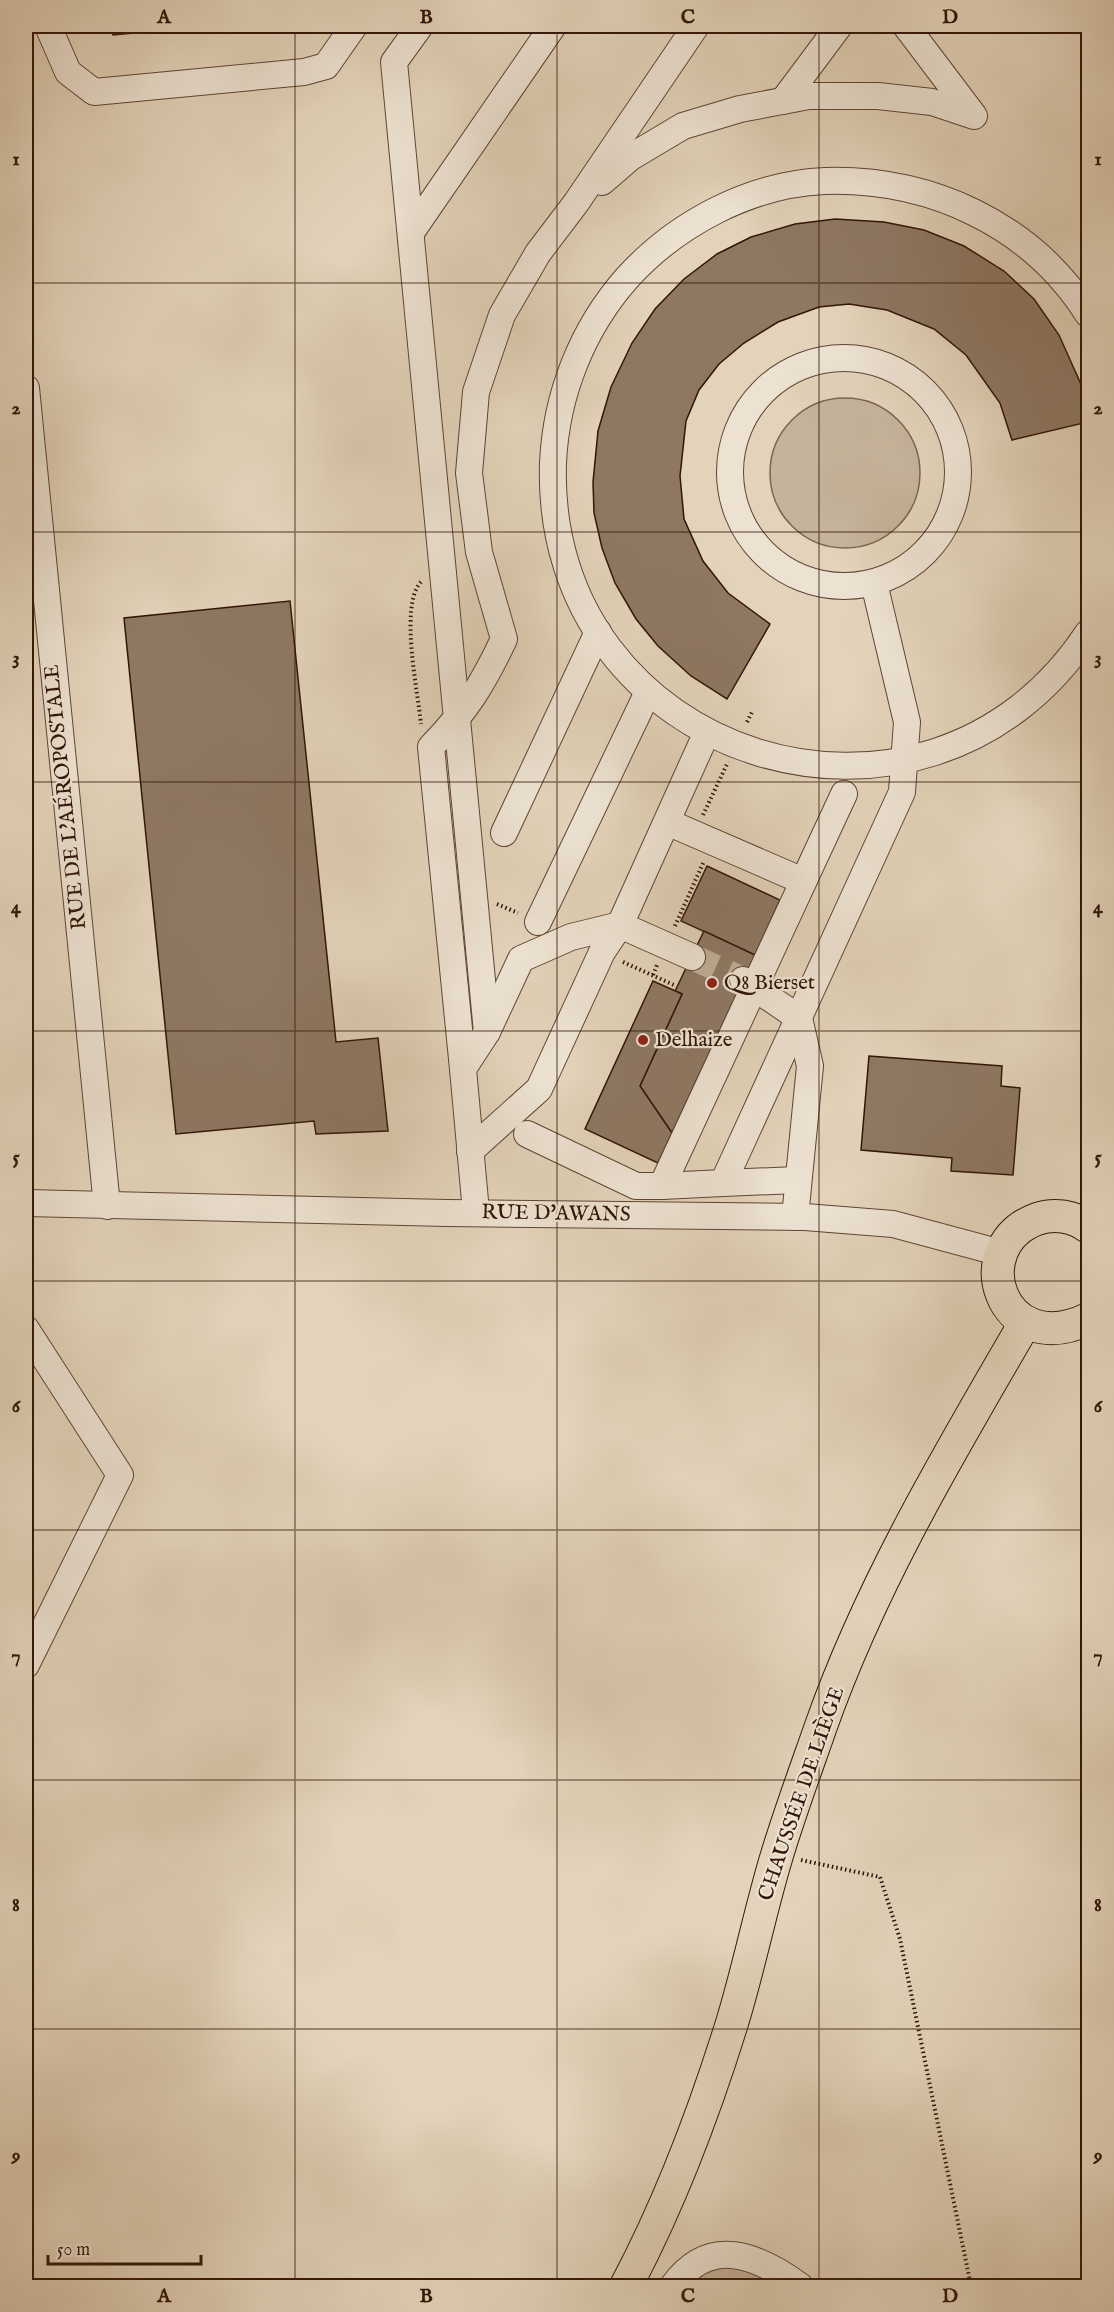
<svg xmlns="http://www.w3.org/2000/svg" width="1114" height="2312" font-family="'IM FELL English',serif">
<rect width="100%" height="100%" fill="#e3d3ba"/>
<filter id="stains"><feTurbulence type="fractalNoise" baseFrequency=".00333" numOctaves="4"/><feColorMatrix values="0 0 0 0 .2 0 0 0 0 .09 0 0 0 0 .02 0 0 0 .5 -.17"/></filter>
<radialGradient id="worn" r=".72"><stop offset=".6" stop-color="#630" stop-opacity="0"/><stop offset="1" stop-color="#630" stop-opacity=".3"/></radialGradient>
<g fill="#c5b39b" stroke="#7b6450" stroke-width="1.5">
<circle cx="845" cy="473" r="75"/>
<path d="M720 2266 739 2267 782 2286H686L700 2272Z"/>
</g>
<g fill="#8e7864" stroke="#311606" stroke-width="1.5">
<path d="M112 26H210L113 35Z"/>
<path d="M835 219 884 222 924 230 964 246 1004 271 1034 299 1059 335 1088 400V422L1012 440 1000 403 966 355 934 329 887 310 849 304 819 307 778 322 744 343 719 364 699 390 686 421 680 476 684 519 703 561 728 593 770 624 727 699 691 676 658 646 636 619 615 583 602 548 594 513 593 482 598 431 611 387 632 343 655 309 684 279 717 254 751 237 795 224Z"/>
<path d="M290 601 336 1042 378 1038 388 1131 316 1134 314 1121 176 1134 124 618Z"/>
<path d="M707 866 780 900 755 955 681 921Z"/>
<path d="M704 931 755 955 672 1133 640 1086 682 994 675 991Z"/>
<path d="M653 981 682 994 640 1086 672 1133 658 1163 585 1129Z"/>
<path d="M869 1056 1002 1066 1001 1086 1020 1088 1013 1175 951 1171 952 1158 861 1150Z"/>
</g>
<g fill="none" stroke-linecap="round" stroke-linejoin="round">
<path stroke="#bfad96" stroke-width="26" stroke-dasharray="26 13" stroke-linecap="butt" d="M692 957 743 980"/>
<g stroke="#5e4533" stroke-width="28">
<g id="minor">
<path d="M48 26 68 72 94 92 304 72 326 66 354 26"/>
<path d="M420 26 394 62 487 1032"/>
<path d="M783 101 839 26"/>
<path d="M602 182 631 157 683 126 740 109 809 96H878L932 102 974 116 906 26"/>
<path d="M412 231 553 26"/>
<path d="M1088 314C1031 224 930 178 825 181 751 184 677 223 627 278 582 329 556 395 553 463 543 759 925 880 1088 633"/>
<circle cx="844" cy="472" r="114"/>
<path d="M26 388 107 1206"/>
<path d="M667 822 803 881"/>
<path d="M504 833 598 632"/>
<path d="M538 922 648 692"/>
<path d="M743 980 799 1018 810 1066 795 1217"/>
<path d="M463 1069 431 747C466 711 483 684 504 639L479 552 469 473 476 392 502 315 538 253 576 203 696 26"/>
<path d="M527 1134 636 1186H662L844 794"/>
<path d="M470 1151 539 1089 602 952 620 925 707 732"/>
<path d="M723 1183 798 1180"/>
<path d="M662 1186 723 1183 902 792 907 722 874 583"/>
<path d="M26 1203 447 1213 805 1217 893 1224 1001 1253"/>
<path d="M476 1212 463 1069 487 1032 521 959 571 937 620 925 692 957"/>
<path d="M26 1329 120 1475 26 1665"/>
<path d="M673 2286C710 2235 757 2255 800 2286"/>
</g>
</g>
<g stroke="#311606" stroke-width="34">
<g id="major">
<path d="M1088 1227C1074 1216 1054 1213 1037 1219 964 1246 1000 1361 1088 1319"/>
<path d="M626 2286C670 2203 704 2113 732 2023 749 1968 760 1911 777 1855 790 1812 806 1769 821 1726 871 1584 950 1452 1025 1323"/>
</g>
</g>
<g stroke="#311606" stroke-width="4" stroke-dasharray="1.5 3" stroke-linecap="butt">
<path d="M421 582C399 605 418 692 421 724"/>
<path d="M747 722 753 710"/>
<path d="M703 815 728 762"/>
<path d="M497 904 518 913"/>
<path d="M675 926 704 861"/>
<path d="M623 962 674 985"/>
<path d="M653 975 657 965"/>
<path d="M801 1860 880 1877 900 1939 971 2286"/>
</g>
<use href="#minor" stroke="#ede2d2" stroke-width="26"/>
<use href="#major" stroke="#e3d3ba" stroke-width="32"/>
</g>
<path fill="none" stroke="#311606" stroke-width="1.5" stroke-opacity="0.55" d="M295 26V2286M557 26V2286M819 26V2286M26 283H1088M26 532H1088M26 782H1088M26 1031H1088M26 1281H1088M26 1530H1088M26 1780H1088M26 2029H1088"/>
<g fill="#8f2418" stroke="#ede2d2" stroke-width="2">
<circle cx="712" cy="983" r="6"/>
<circle cx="643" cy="1040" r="6"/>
</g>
<g text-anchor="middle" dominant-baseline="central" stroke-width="4.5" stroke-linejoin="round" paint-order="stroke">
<g font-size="21" fill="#311606" stroke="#ede2d2">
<text transform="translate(66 797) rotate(-96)">RUE DE L'AÉROPOSTALE</text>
<text transform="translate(556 1214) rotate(1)">RUE D'AWANS</text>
<text transform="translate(802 1794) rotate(-71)">CHAUSSÉE DE LIÈGE</text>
</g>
<g font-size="21" fill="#311606" stroke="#ede2d2" text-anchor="start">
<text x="724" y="983">Q8 Bierset</text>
<text x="655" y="1040">Delhaize</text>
</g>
</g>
<rect width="1114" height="2312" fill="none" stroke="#e3d3ba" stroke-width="66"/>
<path d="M48 2255v9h153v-9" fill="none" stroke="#311606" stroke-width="3"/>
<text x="57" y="2255" font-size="18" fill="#311606" stroke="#ede2d2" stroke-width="4.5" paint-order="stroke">50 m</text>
<rect x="33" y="33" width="1048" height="2246" fill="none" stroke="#311606" stroke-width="2"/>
<g font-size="20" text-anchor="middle" font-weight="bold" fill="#311606">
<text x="164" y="23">A</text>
<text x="426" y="23">B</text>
<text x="688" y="23">C</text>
<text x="950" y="23">D</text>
<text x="16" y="165">1</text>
<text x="1098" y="165">1</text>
<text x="16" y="414">2</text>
<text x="1098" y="414">2</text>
<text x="16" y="664">3</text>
<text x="1098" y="664">3</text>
<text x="16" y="913">4</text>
<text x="1098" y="913">4</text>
<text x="16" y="1163">5</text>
<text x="1098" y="1163">5</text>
<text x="16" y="1412">6</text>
<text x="1098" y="1412">6</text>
<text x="16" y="1662">7</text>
<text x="1098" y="1662">7</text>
<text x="16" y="1911">8</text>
<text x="1098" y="1911">8</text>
<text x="16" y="2161">9</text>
<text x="1098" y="2161">9</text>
<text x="164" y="2302">A</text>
<text x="426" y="2302">B</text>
<text x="688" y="2302">C</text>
<text x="950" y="2302">D</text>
</g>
<rect width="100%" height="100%" filter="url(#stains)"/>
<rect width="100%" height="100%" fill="url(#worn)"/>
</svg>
